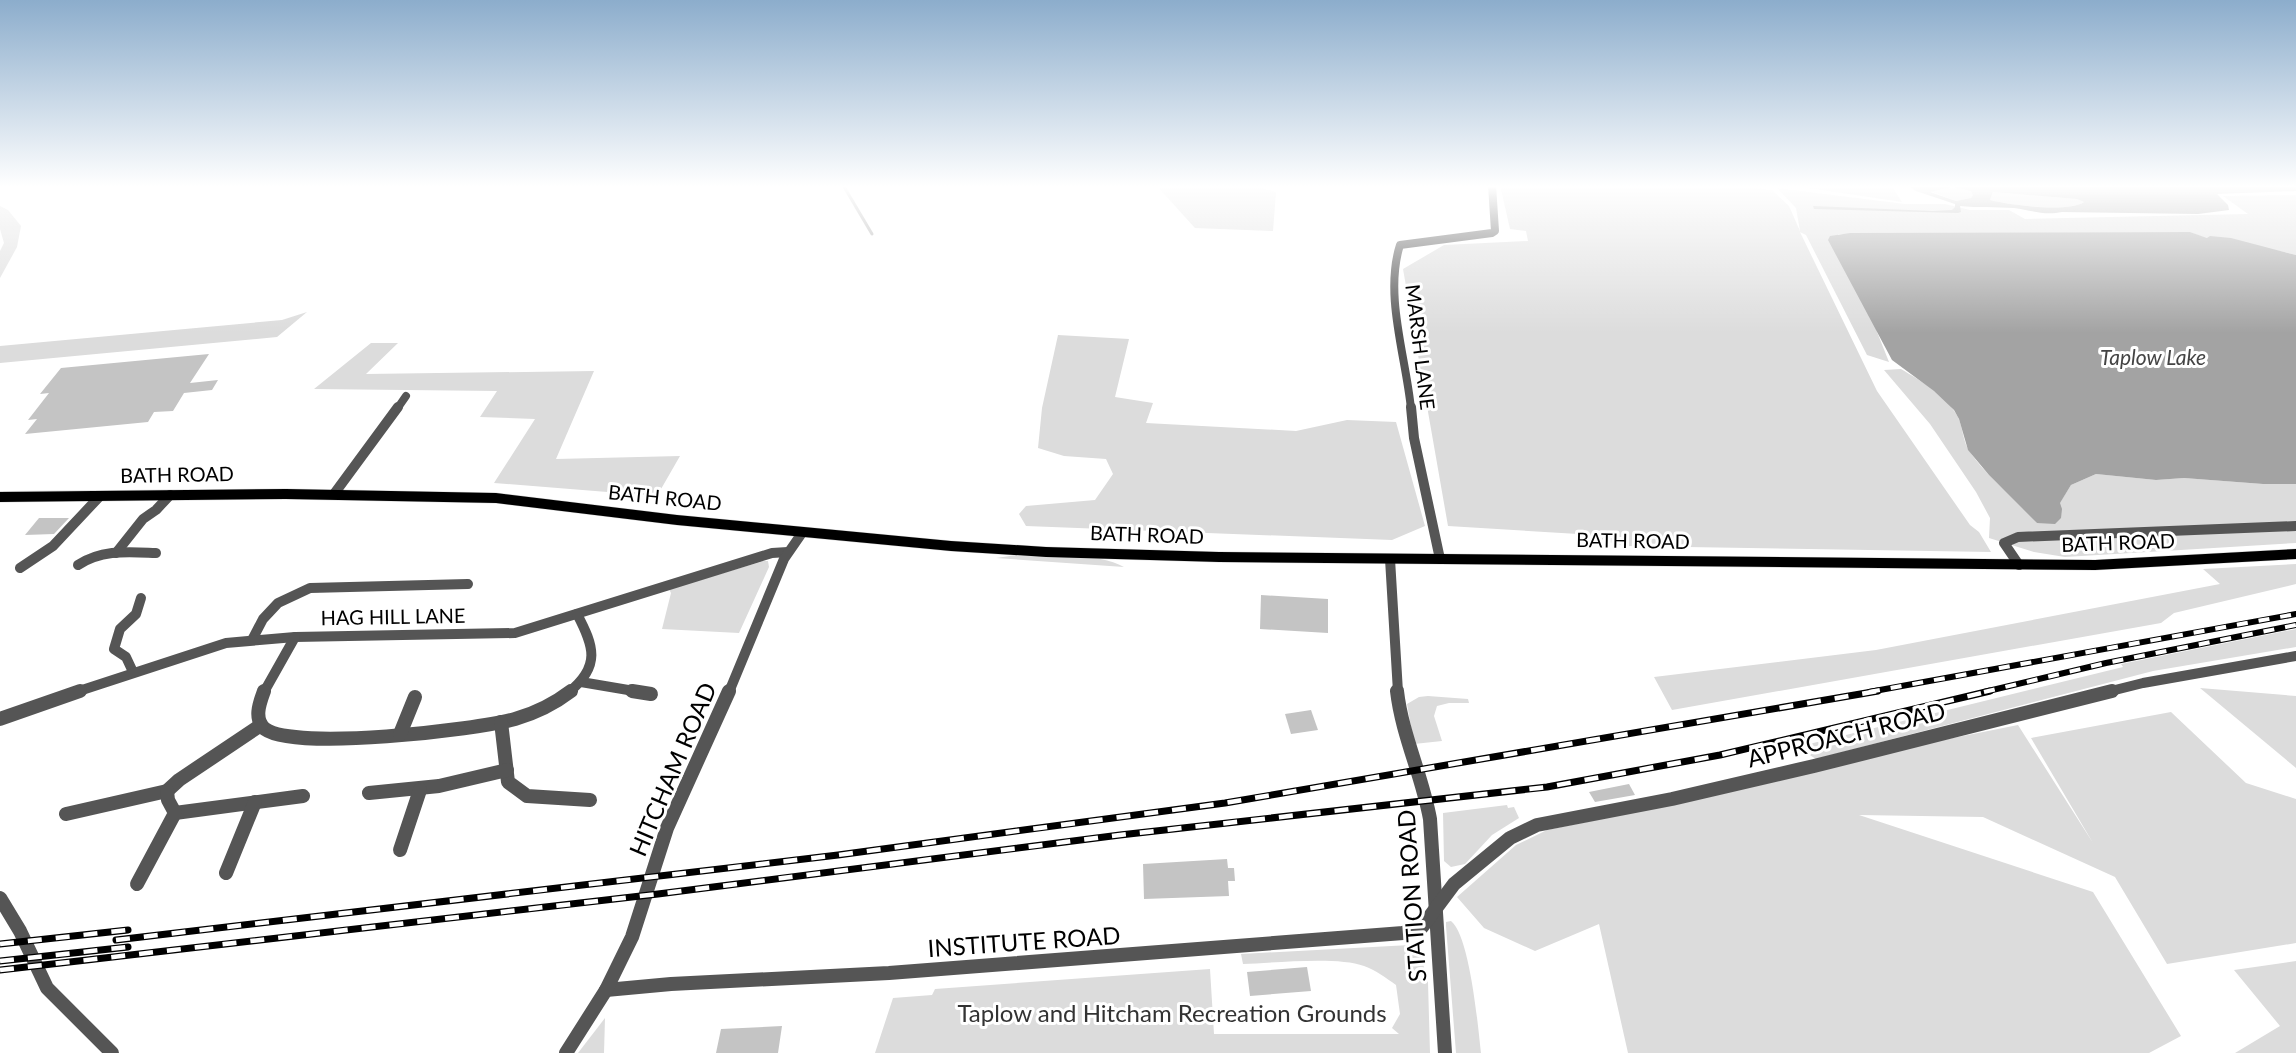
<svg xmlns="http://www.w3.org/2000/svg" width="2296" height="1053" font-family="Lato,sans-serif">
<rect width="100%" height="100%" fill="#fff"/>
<g fill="#dcdcdc">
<path d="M1156 185H1249L1276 192 1273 231 1195 228Z"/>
<path d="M1500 185H1720L1772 190 1789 206 1800 231 1796 208 1777 188 1905 204H1945L1970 210H2009L2025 219 2248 214 2223 196 2296 195V255C2262 245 2221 246 2190 232L1838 234 1889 362 1867 355 1806 235 1800 232 1877 391 1970 525 1979 532 1991 552 1624 546 1578 534 1448 526 1403 269 1444 245 1528 241 1526 231 1510 229Z"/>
<path d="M1789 185H1891L1902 202Z"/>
<path d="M1952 187 1972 191 1974 195 1971 198 1956 201 1930 191Z"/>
<path d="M1993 192 2077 199 2084 202C2066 213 2011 205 1990 200Z"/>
<path d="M0 206 8 210 21 226 17 247 0 278V251L4 243 0 229Z"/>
<path d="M307 312 277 337 0 363V346L282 320Z"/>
<path d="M1058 335 1129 339 1115 397 1153 403 1146 423 1296 431 1347 420 1396 422 1425 526 1392 540 1026 526 1019 514 1026 506 1095 500 1113 474 1106 459 1064 456 1038 448 1042 408Z"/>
<path d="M371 343H398L366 374 594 371 556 459 680 456 657 496 494 483 535 419 480 417 497 391 314 389Z"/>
<path d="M1901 369C1921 381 1947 396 1958 417 1963 428 1963 443 1970 452 1988 479 2017 498 2037 523L2059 504 2071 485 2096 474 2156 480 2184 478 2263 484H2296V543L2065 557 2034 552 1989 538 1990 518 1976 492 1930 424 1884 370Z"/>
<path d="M1017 555C1048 557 1098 552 1124 567L996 558Z"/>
<path d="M764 561H768L769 567 739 633 662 629 671 593 669 589Z"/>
<path d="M2296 564V584L2174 613 2161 623 1672 710 1654 677 1876 650 2220 584 2203 569Z"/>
<path d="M2296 629V647L2153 671 1816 759 1797 747 2123 667 2121 664Z"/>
<path d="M2200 688 2296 696V768Z"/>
<path d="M1428 696 1468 699 1469 703H1449L1437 706 1434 716 1442 741 1414 744 1407 704 1419 697Z"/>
<path d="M2171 712 2246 783 2296 799V943L2167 964 2115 877 1983 817 1859 815 2093 892 2181 1036 2149 1053H1628L1599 924 1535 951 1484 928 1457 897 1516 845 1547 830 1679 803 1928 743 2018 725 2093 843 2031 738Z"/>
<path d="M1507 805 1508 808 1514 807 1519 818 1492 835 1465 864 1451 867 1444 861 1443 813Z"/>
<path d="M1451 921C1470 936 1478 1027 1481 1053H1456L1446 926V922Z"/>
<path d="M1410 945 1419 949 1428 982 1430 1053H875L893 998 932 995 935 989 1210 969 1214 1034H1399L1392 1028 1400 1014 1396 985C1386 978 1376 970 1364 966 1338 956 1273 963 1243 964L1241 954Z"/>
<path d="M2296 961V1053H2235L2280 1026 2234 970Z"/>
<path d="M605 1018 604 1053H578Z"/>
</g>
<g fill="#a3a3a3" fill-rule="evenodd">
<path d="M1907 185H2296V191L2217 194 2228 205 2229 210 2198 214 2062 212C2044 216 2031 210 2014 208 1996 207 1978 208 1960 206L1961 212 1958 213 1814 209 1813 206 1933 211 1952 210 1955 207V204L1916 191ZM1952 187 1971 191 1973 195 1971 198 1956 201 1930 192ZM1993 192 2077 199 2084 202C2068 213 2010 205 1990 200Z"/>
<path d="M2190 232 2207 238 2210 236 2231 238 2296 255V484H2263L2184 478 2156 480 2096 474 2071 485 2060 503 2062 509 2061 518 2055 524 2037 523 1989 475 1968 450 1959 419 1954 410 1934 391 1892 360 1828 240 1830 236 1850 233Z"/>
</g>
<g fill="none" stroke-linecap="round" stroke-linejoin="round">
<path stroke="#a3a3a3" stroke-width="3" d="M843 185 872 234"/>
</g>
<g fill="#c4c4c4">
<path d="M209 354 190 383 218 380 212 390 184 393 173 411 154 412 148 422 25 434 37 419 28 420 49 393 40 394 61 368Z"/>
<path d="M39 518H69L54 534 25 535Z"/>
<path d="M1261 595 1328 599V633L1260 629Z"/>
<path d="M1311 710 1318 730 1291 734 1285 714Z"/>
<path d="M1629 784 1635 795 1595 802 1589 792Z"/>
<path d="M1227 859 1228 868H1234L1235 881H1228L1229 896 1144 899 1143 864Z"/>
<path d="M1307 967 1311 991 1250 996 1247 972Z"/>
<path d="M782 1026 778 1053H716L721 1029Z"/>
</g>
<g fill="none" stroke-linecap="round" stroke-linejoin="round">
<g stroke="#dbdbdb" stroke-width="1">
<path id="primary" d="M286 489 496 493 677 515 951 541 1046 547 1219 552 2095 560 2296 549V559L2095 570 1219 562 1046 557 951 551 677 525 496 503 286 499 0 502V492Z"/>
</g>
<g stroke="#555" stroke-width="8">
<path d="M397 409 406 396"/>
<path d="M1411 409C1406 357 1384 295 1400 245L1492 233 1495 231 1492 185"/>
</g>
<g stroke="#555" stroke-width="10">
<path d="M1411 407 1414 438 1440 559"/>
<path d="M334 494 398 407"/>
<path d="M116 553 143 519 156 510 170 495"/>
<path d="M1390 559 1398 692"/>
<path d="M78 565C102 549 129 552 156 553"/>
<path d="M2019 565 2004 543 2018 537 2296 526"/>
<path d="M20 568 53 546 100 496"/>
<path d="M252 640 263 619 278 603 310 588 468 584"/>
<path d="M133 672 126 657 114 649 120 629 136 614 141 598"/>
<path d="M581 682 640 692"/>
<path d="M76 692 226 643 295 637 515 633 772 553 788 552"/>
<path d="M264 692 295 637"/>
<path d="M569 692C601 666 594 646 577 614"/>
<path d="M729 692 784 559 802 533"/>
<path d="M2107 692 2143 683 2296 656"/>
</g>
<g stroke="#555" stroke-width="14">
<path d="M264 691C260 702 253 719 265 729 295 751 476 730 515 719 536 713 554 704 571 691"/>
<path d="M632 691 651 694"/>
<path d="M1397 691C1402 735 1422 775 1430 819L1445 1053"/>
<path d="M0 719 80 691"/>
<path d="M501 722 508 782 527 796 590 800"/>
<path d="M400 734 415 697"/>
<path d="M369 793 439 786 507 770"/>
<path d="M175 813 303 796"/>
<path d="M66 814 167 791 179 780 261 725"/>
<path d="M400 850 420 790"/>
<path d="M226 873 255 802"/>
<path d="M137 884 175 813 168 800 167 791"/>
<path d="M0 898 20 931 47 988 112 1053"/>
<path d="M606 990 671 984 889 973 1403 933 1422 927 1454 884 1510 838 1537 825 1672 799 1814 766 2112 691"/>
<path d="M566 1053 606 990 632 937 667 828 729 691"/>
</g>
<use href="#primary" fill="#000" fill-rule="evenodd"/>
<g stroke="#000" stroke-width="6">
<g id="rail-far1">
<path d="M1869 692 2296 614"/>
<path d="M1984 692 2106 663 2296 625"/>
</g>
</g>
<g stroke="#000" stroke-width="7">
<g id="rail">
<path d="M116 940 838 855 1225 803 1878 691"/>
<path d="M0 944 128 930"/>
<path d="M0 961 128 947"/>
<path d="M0 970 658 894 1120 835 1547 787 1720 755 1990 691"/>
</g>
</g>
<use href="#rail-far1" stroke="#fff" stroke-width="4" stroke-dasharray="11" stroke-linecap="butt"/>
<use href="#rail" stroke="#fff" stroke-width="4.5" stroke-dasharray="14" stroke-linecap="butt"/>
</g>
<linearGradient id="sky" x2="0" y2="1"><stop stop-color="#8cadcc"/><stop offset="0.56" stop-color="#fff"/><stop offset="1" stop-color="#fff" stop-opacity="0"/></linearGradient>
<rect width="2296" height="333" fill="url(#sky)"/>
<g text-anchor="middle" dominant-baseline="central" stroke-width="6" stroke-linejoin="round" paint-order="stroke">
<g font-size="20" fill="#000" stroke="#fff">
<text transform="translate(1421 347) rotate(83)">MARSH LANE</text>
<text transform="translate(177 474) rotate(-1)">BATH ROAD</text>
<text transform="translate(665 497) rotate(6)">BATH ROAD</text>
<text transform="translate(1147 534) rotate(2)">BATH ROAD</text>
<text transform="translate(1633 540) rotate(1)">BATH ROAD</text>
<text transform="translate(2118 542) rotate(-2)">BATH ROAD</text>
<text transform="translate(393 616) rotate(-1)">HAG HILL LANE</text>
</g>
<g font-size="21" font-style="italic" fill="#444" stroke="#fff">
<text x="2153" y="356">Taplow Lake</text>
</g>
<g font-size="24" fill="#000" stroke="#fff">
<text transform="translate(1846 734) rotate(-14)">APPROACH ROAD</text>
<text transform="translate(672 769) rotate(-67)">HITCHAM ROAD</text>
<text transform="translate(1411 896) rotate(-94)">STATION ROAD</text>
<text transform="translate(1024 941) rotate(-4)">INSTITUTE ROAD</text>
</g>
<g font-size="24" fill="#333" stroke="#fff">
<text x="1172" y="1012">Taplow and Hitcham Recreation Grounds</text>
</g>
</g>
</svg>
